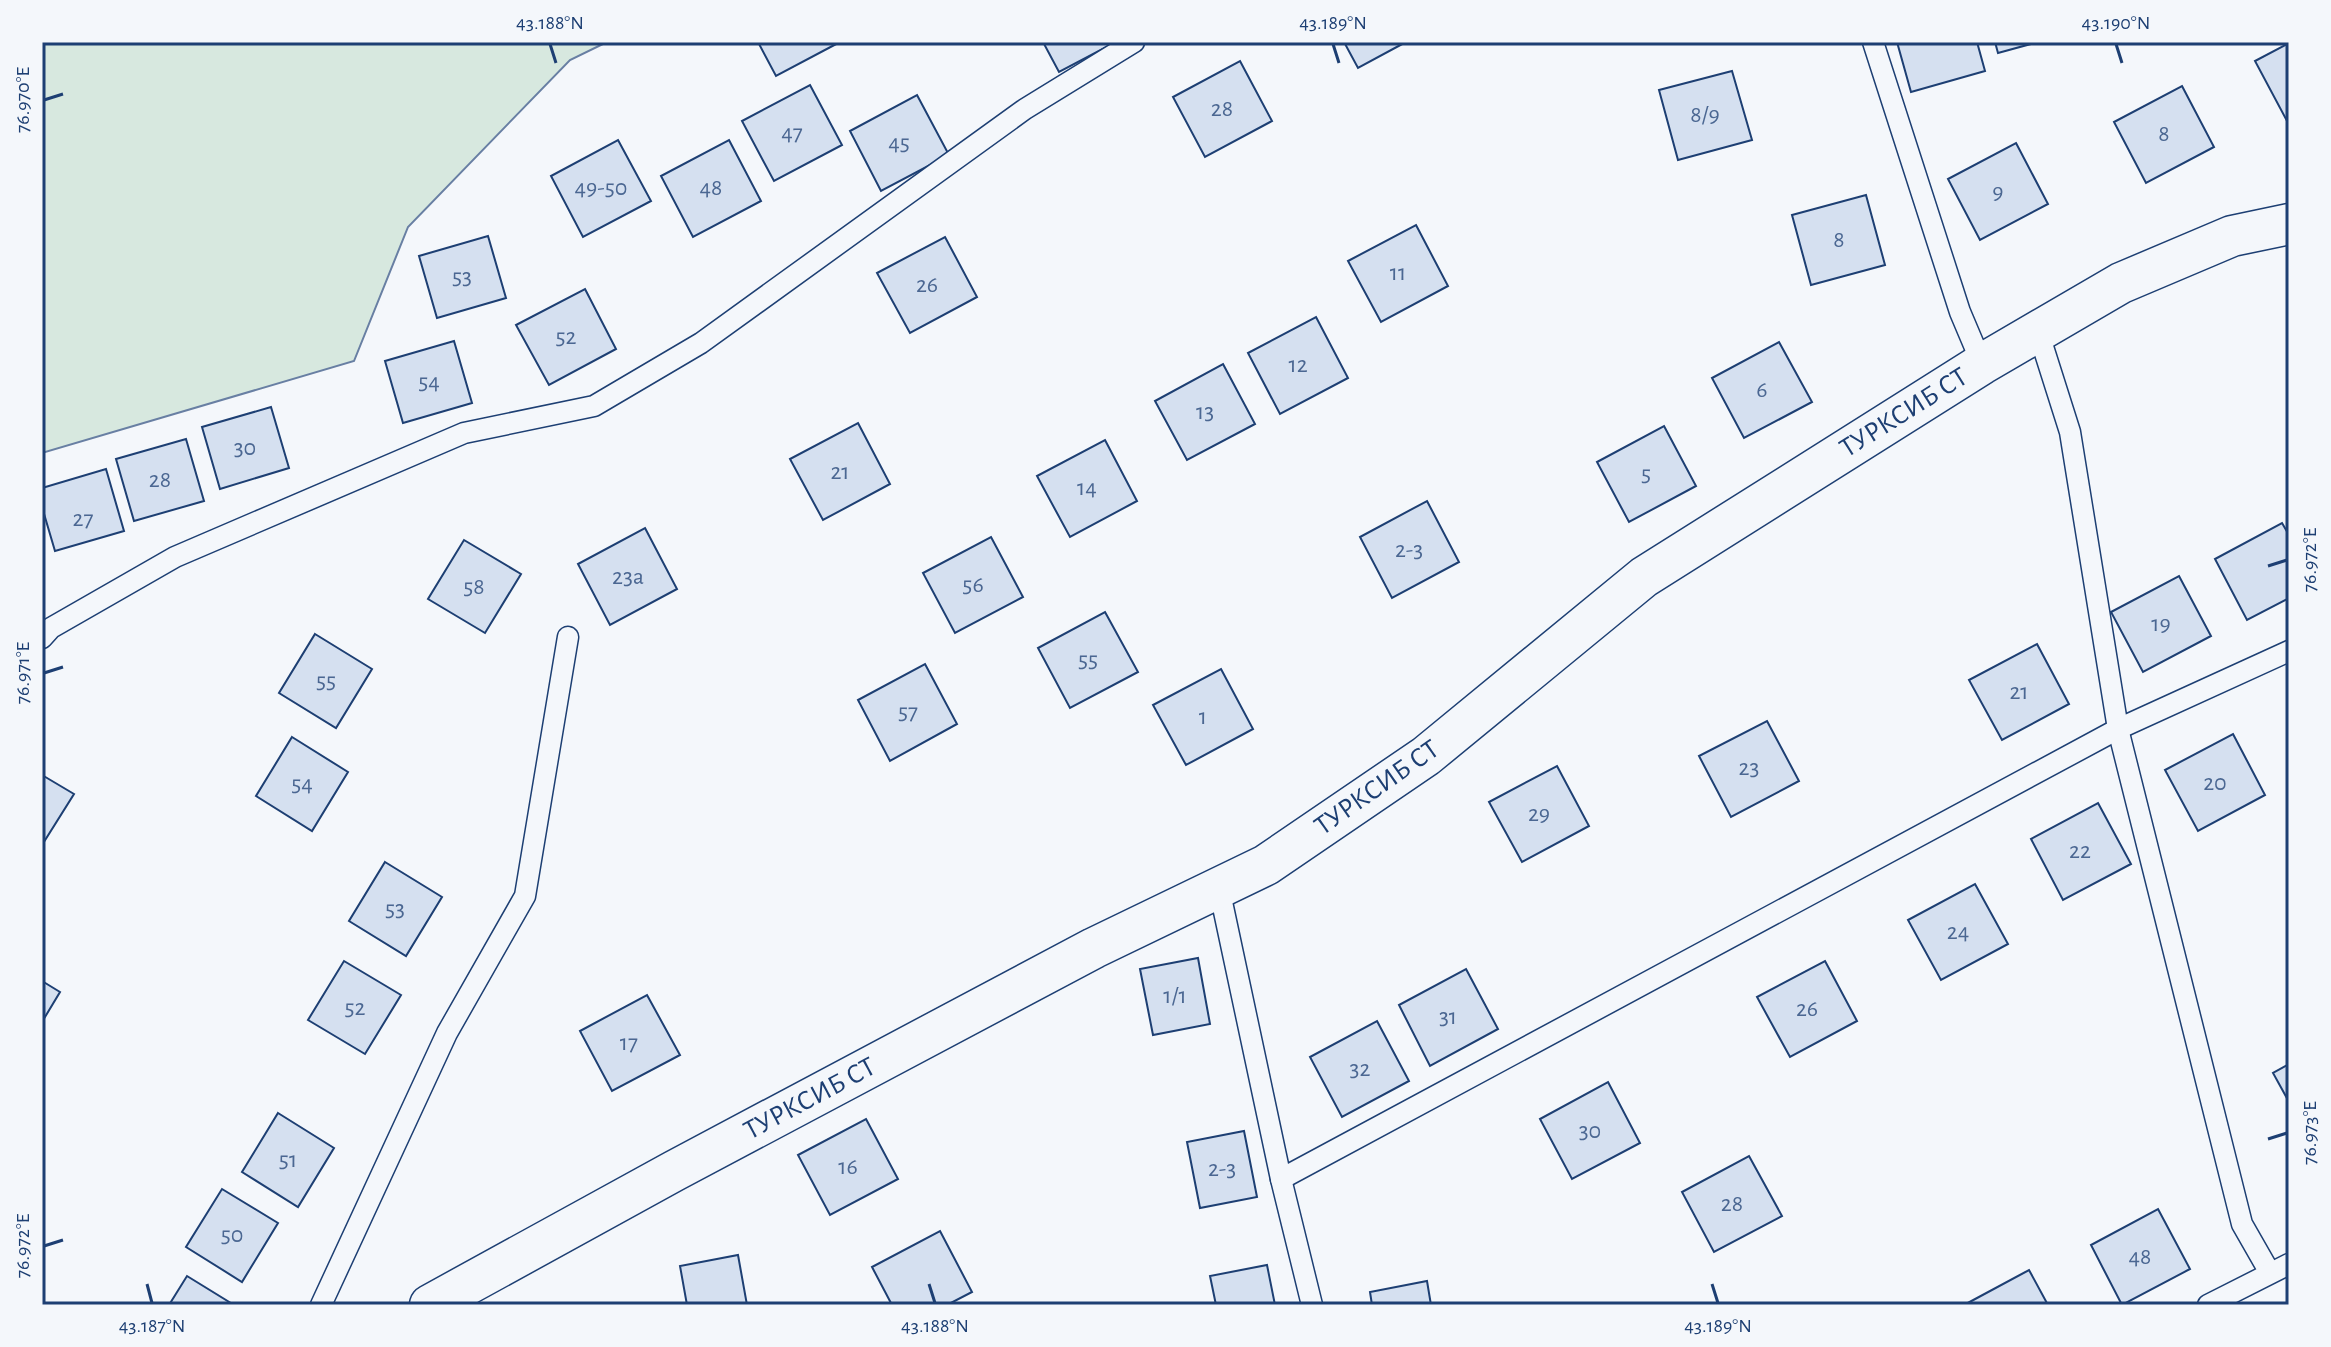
<svg xmlns="http://www.w3.org/2000/svg" width="2331" height="1347" font-family="'Alegreya Sans',sans-serif">
<rect width="100%" height="100%" fill="#f4f7fb"/>
<path fill="#d7e8df" stroke="#687fa3" stroke-width="2" d="M42 42H607L570 60 408 227 354 361 42 453Z"/>
<g fill="#d5e0f0" stroke="#1d3f73" stroke-width="2">
<path d="M758 42H840L776 76Z"/>
<path d="M1043 42H1116L1059 72Z"/>
<path d="M1344 42H1406L1358 68Z"/>
<path d="M1897 42H1977L1985 71 1911 92Z"/>
<path d="M1995 42H2038L1998 53Z"/>
<path d="M2289 43V120L2287 121 2255 61Z"/>
<path d="M1240 61 1272 121 1205 157 1173 97Z"/>
<path d="M1732 71 1752 140 1678 160 1659 90Z"/>
<path d="M810 85 842 145 774 181 742 121Z"/>
<path d="M2182 86 2214 147 2146 183 2114 122Z"/>
<path d="M917 95 949 155 881 191 850 131Z"/>
<path d="M618 140 651 201 583 237 551 176Z"/>
<path d="M729 140 761 201 693 237 661 176Z"/>
<path d="M2016 143 2048 204 1980 240 1948 179Z"/>
<path d="M1866 195 1885 265 1811 285 1792 215Z"/>
<path d="M1416 225 1448 286 1381 322 1348 261Z"/>
<path d="M488 236 506 298 437 318 419 256Z"/>
<path d="M945 237 977 297 910 333 877 273Z"/>
<path d="M585 289 616 349 549 385 516 325Z"/>
<path d="M1316 317 1348 378 1280 414 1248 353Z"/>
<path d="M454 341 472 403 403 423 385 361Z"/>
<path d="M1779 342 1812 402 1744 438 1712 378Z"/>
<path d="M1223 364 1255 424 1187 460 1155 401Z"/>
<path d="M271 407 289 468 220 489 202 427Z"/>
<path d="M858 423 890 484 823 520 790 459Z"/>
<path d="M1664 426 1696 486 1629 522 1597 462Z"/>
<path d="M186 439 204 501 134 521 116 459Z"/>
<path d="M1105 440 1137 501 1070 537 1037 476Z"/>
<path d="M106 469 124 531 55 551 42 507V488Z"/>
<path d="M1427 501 1459 562 1392 598 1360 537Z"/>
<path d="M2282 523 2289 535V598L2247 620 2215 559Z"/>
<path d="M645 528 677 589 610 625 578 564Z"/>
<path d="M991 537 1023 597 955 633 923 573Z"/>
<path d="M464 540 521 574 485 633 428 599Z"/>
<path d="M2179 576 2211 636 2143 672 2111 612Z"/>
<path d="M1105 612 1138 672 1070 708 1038 648Z"/>
<path d="M315 634 372 669 336 728 279 693Z"/>
<path d="M2037 644 2069 704 2002 740 1969 680Z"/>
<path d="M925 664 957 724 890 761 858 700Z"/>
<path d="M1221 669 1253 729 1186 765 1153 705Z"/>
<path d="M1767 721 1799 781 1731 817 1699 756Z"/>
<path d="M2233 734 2265 795 2198 831 2165 770Z"/>
<path d="M292 737 348 772 312 831 256 796Z"/>
<path d="M1557 766 1589 826 1522 862 1489 802Z"/>
<path d="M42 775 74 794 42 845Z"/>
<path d="M2098 803 2131 864 2063 900 2031 839Z"/>
<path d="M385 862 442 897 406 956 349 921Z"/>
<path d="M1975 884 2008 944 1941 980 1908 920Z"/>
<path d="M1198 958 1210 1024 1153 1035 1140 969Z"/>
<path d="M344 961 401 995 365 1054 308 1020Z"/>
<path d="M1825 961 1857 1021 1790 1057 1757 997Z"/>
<path d="M1466 969 1498 1029 1430 1066 1399 1005Z"/>
<path d="M42 981 60 992 42 1022Z"/>
<path d="M647 995 680 1055 612 1091 580 1031Z"/>
<path d="M1377 1021 1409 1081 1342 1117 1310 1057Z"/>
<path d="M2289 1064V1102L2273 1073Z"/>
<path d="M1608 1082 1640 1143 1572 1179 1540 1119Z"/>
<path d="M278 1113 334 1148 298 1207 242 1172Z"/>
<path d="M866 1119 898 1179 830 1215 798 1155Z"/>
<path d="M1244 1131 1257 1197 1200 1208 1187 1142Z"/>
<path d="M1749 1156 1782 1216 1714 1252 1682 1192Z"/>
<path d="M222 1189 278 1223 242 1282 186 1247Z"/>
<path d="M2158 1209 2190 1269 2122 1305 2091 1245Z"/>
<path d="M940 1231 972 1292 947 1305H892L872 1267Z"/>
<path d="M738 1255 747 1305H687L680 1266Z"/>
<path d="M1267 1265 1275 1305H1216L1210 1276Z"/>
<path d="M2029 1270 2048 1305H1964Z"/>
<path d="M187 1276 234 1305H169Z"/>
<path d="M1427 1281 1431 1305H1372L1370 1292Z"/>
</g>
<g fill="none" stroke-linecap="round" stroke-linejoin="round">
<g stroke="#1d3f73" stroke-width="23">
<g id="service">
<path d="M1873 42 1960 312 1982 364"/>
<path d="M2038 331 2070 432 2118 729 2242 1224 2270 1273"/>
<path d="M42 638 51 628 175 557 464 433 594 406 701 343 1025 109 1134 42"/>
<path d="M1219 888 1281 1179 1312 1305"/>
<path d="M1281 1179 2118 729 2289 651"/>
<path d="M321 1305 447 1033 525 896 568 637"/>
<path d="M2208 1305 2289 1264"/>
</g>
</g>
<g stroke="#1d3f73" stroke-width="43">
<path id="minor" d="M430 1305 674 1171 1094 948 1266 865 1426 756 1644 577 1982 364 2121 283 2232 236 2289 224"/>
</g>
<use href="#service" stroke="#f4f7fb" stroke-width="20"/>
<use href="#minor" stroke="#f4f7fb" stroke-width="40"/>
</g>
<path fill="none" stroke="#1d3f73" stroke-width="3" d="M550 44 556 63M1333 44 1339 63M2116 44 2122 63M44 100 63 94M2268 566 2287 560M44 673 63 667M2268 1139 2287 1133M44 1246 63 1240M147 1284 152 1303M929 1284 935 1303M1712 1284 1718 1303"/>
<g text-anchor="middle" dominant-baseline="central" stroke-width="6" stroke-linejoin="round" paint-order="stroke">
<g font-size="24" fill="#4b6792">
<text x="1222" y="109">28</text>
<text x="1705" y="115">8/9</text>
<text x="792" y="133">47</text>
<text x="2164" y="134">8</text>
<text x="899" y="143">45</text>
<text x="601" y="188">49-50</text>
<text x="711" y="188">48</text>
<text x="1998" y="192">9</text>
<text x="1839" y="240">8</text>
<text x="1398" y="273">11</text>
<text x="462" y="277">53</text>
<text x="927" y="285">26</text>
<text x="566" y="337">52</text>
<text x="1298" y="365">12</text>
<text x="429" y="382">54</text>
<text x="1762" y="390">6</text>
<text x="1205" y="412">13</text>
<text x="245" y="448">30</text>
<text x="840" y="472">21</text>
<text x="1646" y="474">5</text>
<text x="160" y="480">28</text>
<text x="1087" y="488">14</text>
<text x="83" y="519">27</text>
<text x="1409" y="550">2-3</text>
<text x="628" y="577">23а</text>
<text x="973" y="585">56</text>
<text x="474" y="587">58</text>
<text x="2161" y="624">19</text>
<text x="1088" y="660">55</text>
<text x="326" y="681">55</text>
<text x="2019" y="692">21</text>
<text x="908" y="712">57</text>
<text x="1203" y="717">1</text>
<text x="1749" y="768">23</text>
<text x="2215" y="783">20</text>
<text x="302" y="784">54</text>
<text x="1539" y="814">29</text>
<text x="2080" y="851">22</text>
<text x="395" y="909">53</text>
<text x="1958" y="932">24</text>
<text x="1175" y="996">1/1</text>
<text x="355" y="1008">52</text>
<text x="1807" y="1009">26</text>
<text x="1448" y="1017">31</text>
<text x="629" y="1043">17</text>
<text x="1360" y="1069">32</text>
<text x="1590" y="1131">30</text>
<text x="288" y="1160">51</text>
<text x="848" y="1167">16</text>
<text x="1222" y="1169">2-3</text>
<text x="1732" y="1204">28</text>
<text x="232" y="1235">50</text>
<text x="2140" y="1257">48</text>
</g>
<g font-size="28" fill="#1d3f73" stroke="#f4f7fb">
<text transform="translate(1904 413) rotate(-32)">ТУРКСИБ СТ</text>
<text transform="translate(1377 788) rotate(-35)">ТУРКСИБ СТ</text>
<text transform="translate(810 1099) rotate(-28)">ТУРКСИБ СТ</text>
</g>
</g>
<rect width="2331" height="1347" fill="none" stroke="#f4f7fb" stroke-width="88"/>
<rect x="44" y="44" width="2243" height="1259" fill="none" stroke="#1d3f73" stroke-width="3"/>
<g font-size="20" text-anchor="middle" fill="#1d3f73">
<text x="550" y="29">43.188°N</text>
<text x="1333" y="29">43.189°N</text>
<text x="2116" y="29">43.190°N</text>
<text transform="translate(22 100) rotate(-90)" y="7">76.970°E</text>
<text transform="translate(2309 560) rotate(-90)" y="7">76.972°E</text>
<text transform="translate(22 673) rotate(-90)" y="7">76.971°E</text>
<text transform="translate(2309 1133) rotate(-90)" y="7">76.973°E</text>
<text transform="translate(22 1246) rotate(-90)" y="7">76.972°E</text>
<text x="152" y="1332">43.187°N</text>
<text x="935" y="1332">43.188°N</text>
<text x="1718" y="1332">43.189°N</text>
</g>
</svg>
